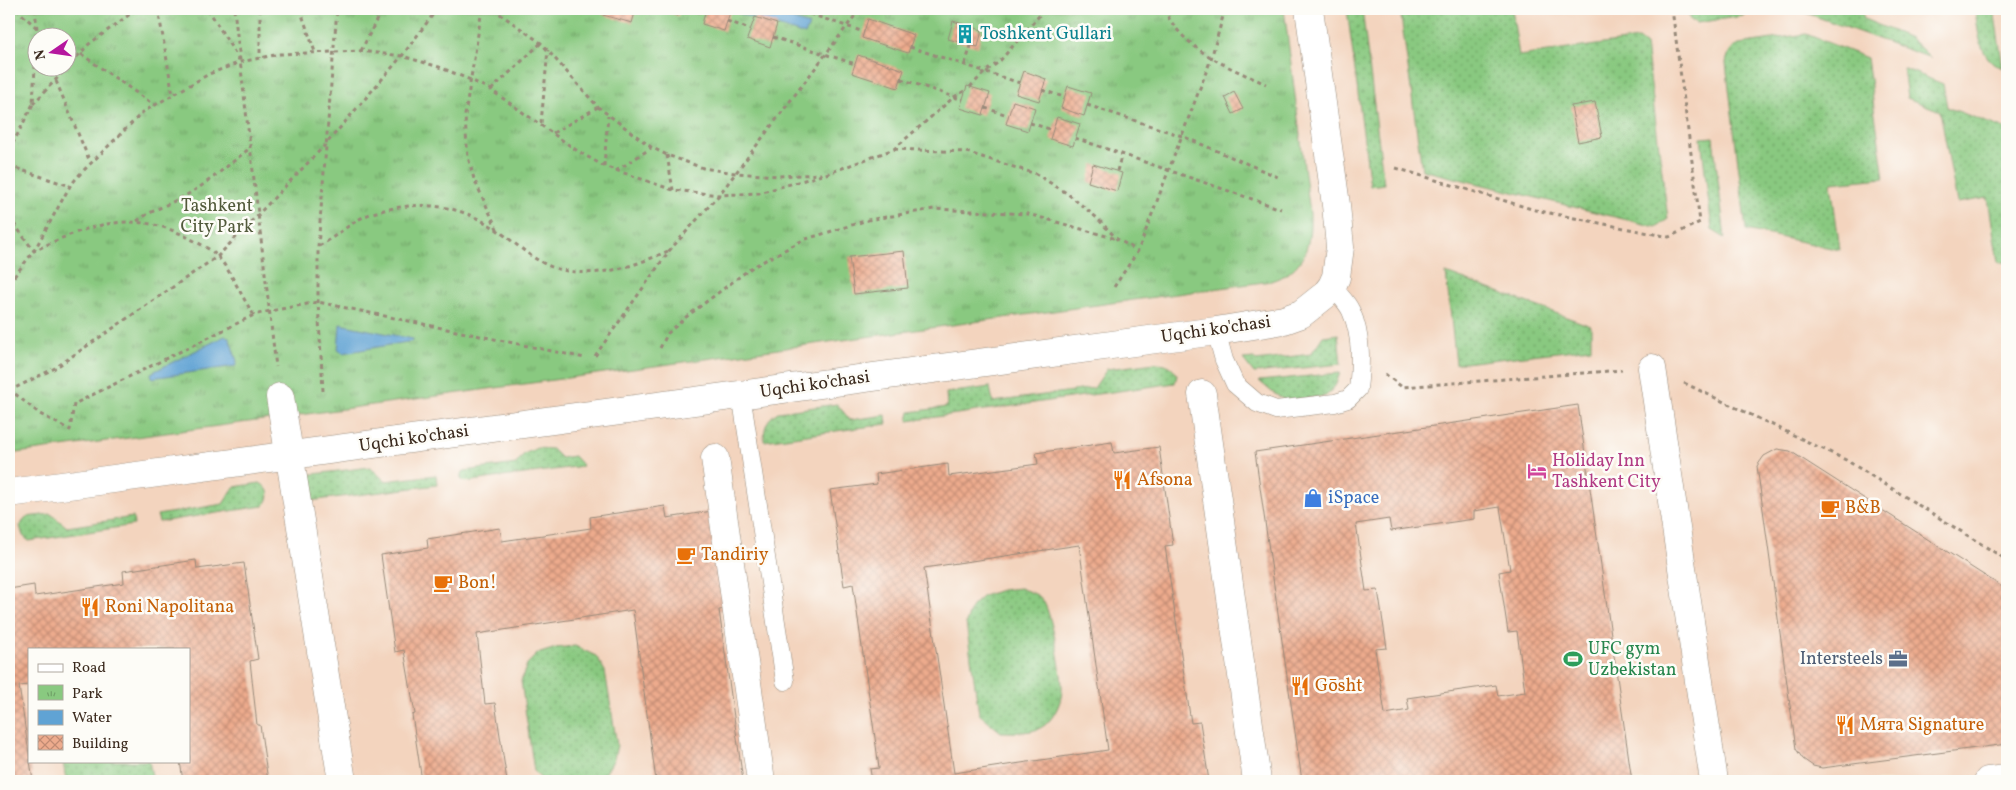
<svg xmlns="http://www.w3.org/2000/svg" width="2016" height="790" font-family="Vollkorn,serif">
<defs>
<pattern id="grass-dots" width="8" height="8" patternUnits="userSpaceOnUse" patternTransform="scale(1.25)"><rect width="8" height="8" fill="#89c980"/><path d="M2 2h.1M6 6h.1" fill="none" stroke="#71a368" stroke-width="1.8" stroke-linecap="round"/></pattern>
<pattern id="park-tufts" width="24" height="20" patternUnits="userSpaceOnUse" patternTransform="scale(1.25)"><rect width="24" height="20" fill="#89c980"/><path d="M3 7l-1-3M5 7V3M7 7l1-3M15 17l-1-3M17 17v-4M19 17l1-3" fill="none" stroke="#71a368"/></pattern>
<pattern id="building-cross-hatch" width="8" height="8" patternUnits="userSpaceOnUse" patternTransform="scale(1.25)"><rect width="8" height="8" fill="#edab8d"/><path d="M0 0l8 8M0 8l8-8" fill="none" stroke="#c18b73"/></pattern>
</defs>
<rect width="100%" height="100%" fill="#fdfcf7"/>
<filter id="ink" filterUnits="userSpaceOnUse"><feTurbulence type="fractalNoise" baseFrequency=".02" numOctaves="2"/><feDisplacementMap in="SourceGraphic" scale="10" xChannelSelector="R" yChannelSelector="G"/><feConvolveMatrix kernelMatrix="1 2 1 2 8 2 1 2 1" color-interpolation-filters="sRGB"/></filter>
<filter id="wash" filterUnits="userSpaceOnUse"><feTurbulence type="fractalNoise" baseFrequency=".0096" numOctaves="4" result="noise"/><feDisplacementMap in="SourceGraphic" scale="20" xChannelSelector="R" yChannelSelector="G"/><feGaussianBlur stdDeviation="1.12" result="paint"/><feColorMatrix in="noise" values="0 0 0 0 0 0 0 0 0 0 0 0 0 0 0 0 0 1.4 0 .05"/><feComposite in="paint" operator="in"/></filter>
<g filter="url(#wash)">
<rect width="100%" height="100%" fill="#f4ebd5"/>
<path fill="#f3d4be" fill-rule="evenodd" d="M9 9H2007V781H9ZM38 38H68V68H38ZM29 649H189V761H29Z"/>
<g fill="url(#grass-dots)" stroke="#627a4f">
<path d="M1347 9H1362L1384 184 1370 186Z"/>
<path d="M1400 9H1512L1519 56 1638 39 1646 45 1668 219 1656 227 1422 170Z"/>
<path d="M1687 9H1746V12L1743 16 1697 23 1690 20Z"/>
<path d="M1795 9H1862L1864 19 1910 38 1931 58Z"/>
<path d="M1994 9 2003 68C1979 60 1979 34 1975 11Z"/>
<path d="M1806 34 1867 58 1884 178 1831 183 1840 250 1746 230 1726 63C1727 54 1731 49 1739 44Z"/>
<path d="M1903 68 1943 84 1947 107 2007 130V262L1998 263 1988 198 1957 203 1940 111 1907 98Z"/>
<path d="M1713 137 1725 238 1712 230 1701 138Z"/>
<path d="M1446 273 1591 326V348L1456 364Z"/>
<path d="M1338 334 1341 364 1254 373 1243 359 1254 358 1256 361 1311 354 1323 336Z"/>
<path d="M1155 363C1165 363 1173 365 1177 375L1175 383 908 421 910 412 947 407 946 393 990 387 993 402 1094 388 1107 369Z"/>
<path d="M1340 373 1335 386 1326 396 1286 401 1272 392 1259 381Z"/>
<path d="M837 404 850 420 886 415 887 424 764 441C764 428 766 419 778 412Z"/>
<path d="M537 448 552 449 561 458 574 456 583 466 465 482 461 479V474L464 471 516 464 524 454Z"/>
<path d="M370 467 385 481 436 475 437 485 309 501 306 475Z"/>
<path d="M260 483C270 488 272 499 263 506L159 522 157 515 223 504 234 487Z"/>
<path d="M51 514 67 527 133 517 134 525 29 541 23 536 20 526 26 517Z"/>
<path d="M1020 588C1026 591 1036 593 1041 598 1051 607 1062 672 1062 687 1063 699 1055 717 1045 725 1034 734 1014 732 1001 732L979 714 966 623 972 606 983 596 1001 590Z"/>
<path d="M575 646 596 656 605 671 617 745 614 759 601 781H543L534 771 521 681 527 664 537 654 556 648Z"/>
<path d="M63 761H149L153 781H66Z"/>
</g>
<path fill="url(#park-tufts)" stroke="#627a4f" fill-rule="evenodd" d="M9 9H1284L1310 213C1311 246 1305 270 1271 281L278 418 9 454ZM38 38H68V68H38Z"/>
<g fill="#60a3d4" stroke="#4e6679">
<path d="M725 9H760L809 25 805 35Z"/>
<path d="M340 324 413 339V341L343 353 338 350Z"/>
<path d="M225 336 229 337 237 361 236 366 152 378 151 373Z"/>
</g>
<g id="blocks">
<g fill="url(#building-cross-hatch)" fill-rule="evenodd">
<path d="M605 9H636L632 23 603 15Z"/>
<path d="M659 9H680L678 16Z"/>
<path d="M706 9H731L724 31 702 24Z"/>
<path d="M755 17 777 24 770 47 747 39Z"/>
<path d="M868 19 914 35 908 53 862 38Z"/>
<path d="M953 21 982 30 978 47 948 39Z"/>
<path d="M858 55 904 70 898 88 852 73Z"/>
<path d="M1024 71 1046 79 1039 101 1016 94Z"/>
<path d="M967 86 990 93 983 115 960 108Z"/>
<path d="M1068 86 1091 93 1084 116 1061 108Z"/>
<path d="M1234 92 1243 109 1233 114 1225 97Z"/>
<path d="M1013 101 1035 108 1028 131 1006 124Z"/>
<path d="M1595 102 1602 137 1578 142 1571 106Z"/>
<path d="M1057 117 1080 124 1073 146 1050 139Z"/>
<path d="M1093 164 1122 173 1117 191 1088 182Z"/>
<path d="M904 251 908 288 854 294 849 257Z"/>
<path d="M1578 405 1632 781H1302L1255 452ZM1500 507 1510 570 1499 572 1508 632 1517 631 1525 692 1498 696 1496 685 1407 698 1409 710 1385 714 1375 649 1387 648 1378 590 1366 591 1356 524 1389 519 1391 531 1474 519V511Z"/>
<path d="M1112 442 1114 453 1159 447 1173 545 1165 546 1187 695 1191 723 1200 722 1209 781H872L870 769 879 768 875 738 853 584 844 586 830 490 877 484 876 474 948 464 949 476 1038 464 1036 453ZM1079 545 1108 750 954 773 924 568Z"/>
<path d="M1777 449 1790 451 2007 590V744L1822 768 1813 766 1803 759 1796 749 1757 466 1764 456Z"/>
<path d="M665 506 667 518 712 511 726 609 719 610 743 781H656L633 610 477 634 485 704 495 703 507 781H422L412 715 415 714 404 650 395 652 381 555 428 548 427 539 500 528 502 541 591 528 590 517Z"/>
<path d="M196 560 197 569 244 563 258 659 250 661 257 725H260L268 781H183L180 761H189V649H29V685L19 686 33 781H9V589L34 585 35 596 124 583 123 571Z"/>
</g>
</g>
</g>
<g filter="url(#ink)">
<use href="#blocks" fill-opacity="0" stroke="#988a7a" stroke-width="1"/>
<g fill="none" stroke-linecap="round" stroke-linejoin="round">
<g stroke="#988a7a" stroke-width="19">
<g id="lane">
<path d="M1216 331 1224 360 1235 384 1257 403 1276 410 1335 403 1348 399 1358 389C1361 363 1362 336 1351 311 1347 302 1338 294 1332 286"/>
<path d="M741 394 785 681"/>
</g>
</g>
<g stroke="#988a7a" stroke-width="29">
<g id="street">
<path d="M1652 368 1714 781"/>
<path d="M1202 394 1257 781"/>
<path d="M280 397 342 781"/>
<path d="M715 458 761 781"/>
<path d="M9 493 1216 331 1284 320 1301 314 1325 295 1332 286 1336 277 1340 247 1336 205 1309 9"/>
<path d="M1988 781 2007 779"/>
</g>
</g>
<g stroke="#988a7a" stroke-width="3" stroke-dasharray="4 4" stroke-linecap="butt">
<path d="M16 9 37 28"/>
<path d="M158 9 173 95"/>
<path d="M208 9 239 60"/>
<path d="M234 9 276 367"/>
<path d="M260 9V58"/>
<path d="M300 9 315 52"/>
<path d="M482 9 465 115 466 134 468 157 474 179 498 231"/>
<path d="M493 9 541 43 598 107 651 147 667 155 703 168 735 173 778 176 821 174"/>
<path d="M689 9 705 14"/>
<path d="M795 9 864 32"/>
<path d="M1164 9C1183 50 1228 67 1266 84"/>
<path d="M727 21 750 29"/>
<path d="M773 37 855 64"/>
<path d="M910 47 1020 83"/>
<path d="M361 51 382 9"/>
<path d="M81 54 154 105"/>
<path d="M965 64 971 46"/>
<path d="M901 79 963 100"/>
<path d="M56 81 90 162"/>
<path d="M970 87 986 71 999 62 1045 9"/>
<path d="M491 90 541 43"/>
<path d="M1042 90 1064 97"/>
<path d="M33 104 89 44 137 9"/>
<path d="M1087 105 1182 136 1278 177"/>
<path d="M985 108 1008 115"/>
<path d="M541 123 548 50"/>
<path d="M1030 123 1053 130"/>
<path d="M553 133 598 107"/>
<path d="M1075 138 1281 209"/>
<path d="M894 149 966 152 1036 174 1068 194 1097 218 1117 239 1138 251"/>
<path d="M9 151 33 104 37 29 35 9"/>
<path d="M667 155 673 190"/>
<path d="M9 166 70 186"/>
<path d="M604 166 608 116"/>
<path d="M1396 168 1535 210 1669 237 1700 222 1672 9"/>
<path d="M616 171 651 148"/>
<path d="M1117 171 1122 153"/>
<path d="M9 217 34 251C87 225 133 208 189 238 198 243 211 249 218 257 231 271 242 298 254 315L270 311 318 302 585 358"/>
<path d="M137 221C155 208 176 202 195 190 214 178 232 162 250 148"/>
<path d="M319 246C334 238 355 219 370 214 417 199 460 203 500 232 518 245 536 263 558 269 598 279 632 267 668 251"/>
<path d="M9 283 34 251 70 186 80 174 143 112 209 74 241 62 260 58 280 54 361 51 402 56 439 67 471 80 491 90 579 152 604 166 673 190 719 195 759 193 829 173 894 149 954 97 966 90"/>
<path d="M1114 287 1138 251 1211 59 1225 9"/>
<path d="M660 348 668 333 686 317 751 268 803 240 868 220 934 209 1028 214 1117 239"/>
<path d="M595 356 669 251 719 195 860 9"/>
<path d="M1385 374 1402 387 1622 370"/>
<path d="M1684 383 1846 460 2007 560"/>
<path d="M9 389 40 414 70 430 74 404 254 315"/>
<path d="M9 391 55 368 218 256 326 144 402 56 437 9"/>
<path d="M323 391 318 302V247L337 9"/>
</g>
<use href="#lane" stroke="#fff" stroke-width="18"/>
<use href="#street" stroke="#fff" stroke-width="28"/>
</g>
</g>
<defs>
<g id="building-bare" transform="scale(1.5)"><path d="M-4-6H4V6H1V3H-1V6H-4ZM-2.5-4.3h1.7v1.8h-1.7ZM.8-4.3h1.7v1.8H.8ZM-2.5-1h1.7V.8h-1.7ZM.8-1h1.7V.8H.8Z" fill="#0f9aa8" stroke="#fdfcf7" stroke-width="2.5" paint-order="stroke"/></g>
<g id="hotel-bare" transform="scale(1.5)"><path d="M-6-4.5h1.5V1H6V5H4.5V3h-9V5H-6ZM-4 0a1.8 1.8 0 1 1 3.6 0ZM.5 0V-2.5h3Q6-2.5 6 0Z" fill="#d1479c" stroke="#fdfcf7" stroke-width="2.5" paint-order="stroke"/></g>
<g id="restaurant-bare" transform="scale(1.5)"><path d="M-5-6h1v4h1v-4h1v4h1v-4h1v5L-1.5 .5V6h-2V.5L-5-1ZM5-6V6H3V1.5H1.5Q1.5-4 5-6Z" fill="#e8710a" stroke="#fdfcf7" stroke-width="2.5" paint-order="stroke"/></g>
<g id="shop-bare" transform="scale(1.5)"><path d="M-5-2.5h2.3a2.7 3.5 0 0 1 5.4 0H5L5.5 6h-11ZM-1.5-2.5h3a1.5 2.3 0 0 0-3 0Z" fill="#3f7fe0" stroke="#fdfcf7" stroke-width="2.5" paint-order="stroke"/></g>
<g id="cafe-bare" transform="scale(1.5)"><path d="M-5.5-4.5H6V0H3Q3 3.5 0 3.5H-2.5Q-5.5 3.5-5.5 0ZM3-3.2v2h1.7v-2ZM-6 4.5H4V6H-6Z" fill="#e8710a" stroke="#fdfcf7" stroke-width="2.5" paint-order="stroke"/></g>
<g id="stadium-bare" transform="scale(1.5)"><path d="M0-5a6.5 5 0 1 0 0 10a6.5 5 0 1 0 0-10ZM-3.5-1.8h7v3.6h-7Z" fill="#2e9e5b" stroke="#fdfcf7" stroke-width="2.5" paint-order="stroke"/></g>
<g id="office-bare" transform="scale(1.5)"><path d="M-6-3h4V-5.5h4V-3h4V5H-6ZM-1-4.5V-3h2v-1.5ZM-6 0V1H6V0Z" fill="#5c6f8a" stroke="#fdfcf7" stroke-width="2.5" paint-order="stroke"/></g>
</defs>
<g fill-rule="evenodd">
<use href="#building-bare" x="965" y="34"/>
<use href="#hotel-bare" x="1537" y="471"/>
<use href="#restaurant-bare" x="1122" y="480"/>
<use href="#shop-bare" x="1313" y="498"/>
<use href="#cafe-bare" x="1830" y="508"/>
<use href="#cafe-bare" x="686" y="555"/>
<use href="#cafe-bare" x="443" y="583"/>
<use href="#restaurant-bare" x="90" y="607"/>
<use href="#stadium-bare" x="1573" y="659"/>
<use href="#office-bare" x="1898" y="659"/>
<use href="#restaurant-bare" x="1300" y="686"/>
<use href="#restaurant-bare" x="1845" y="725"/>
</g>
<g text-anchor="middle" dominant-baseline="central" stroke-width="5" stroke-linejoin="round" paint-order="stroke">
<g font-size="18" fill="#0d838f" stroke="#fdfcf7" text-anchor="start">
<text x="980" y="34">Toshkent Gullari</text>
</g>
<g font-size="18" fill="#525a3b" stroke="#fdfcf7">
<text x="217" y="206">Tashkent<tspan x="217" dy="21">City Park</tspan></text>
</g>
<g font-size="18" fill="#3b2a1e" stroke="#fdfcf7">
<text transform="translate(1216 330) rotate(-8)">Uqchi ko'chasi</text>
<text transform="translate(815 385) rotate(-8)">Uqchi ko'chasi</text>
<text transform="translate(414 439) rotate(-8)">Uqchi ko'chasi</text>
</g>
<g font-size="18" fill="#b23c85" stroke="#fdfcf7" text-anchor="start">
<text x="1552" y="461">Holiday Inn<tspan x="1552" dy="21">Tashkent City</tspan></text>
</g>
<g font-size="18" fill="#c56008" stroke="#fdfcf7" text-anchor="start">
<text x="1137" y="480">Afsona</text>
<text x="1845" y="508">B&amp;B</text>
<text x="701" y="555">Tandiriy</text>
<text x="458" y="583">Bon!</text>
<text x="105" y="607">Roni Napolitana</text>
<text x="1315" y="686">Gōsht</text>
<text x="1860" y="725">Мята Signature</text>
</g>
<g font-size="18" fill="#366cbe" stroke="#fdfcf7" text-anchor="start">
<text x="1328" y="498">iSpace</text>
</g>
<g font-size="18" fill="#27864d" stroke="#fdfcf7" text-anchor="start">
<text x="1588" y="649">UFC gym<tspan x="1588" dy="21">Uzbekistan</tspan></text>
</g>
<g font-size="18" fill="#4e5e75" stroke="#fdfcf7" text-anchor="end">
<text x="1883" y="659">Intersteels</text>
</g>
</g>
<rect width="2016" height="790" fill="none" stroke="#fdfcf7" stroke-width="30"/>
<rect x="28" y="648" width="162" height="115" fill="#fdfcf7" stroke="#afa8a0"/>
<rect x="38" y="664" width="25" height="8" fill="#ffffff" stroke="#afa8a0"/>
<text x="72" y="672" font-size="15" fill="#3b2a1e">Road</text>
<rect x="38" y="685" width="25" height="15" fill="url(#park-tufts)" stroke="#afa8a0"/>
<text x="72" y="698" font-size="15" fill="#3b2a1e">Park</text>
<rect x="38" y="710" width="25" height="15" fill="#60a3d4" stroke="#afa8a0"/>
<text x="72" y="722" font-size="15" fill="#3b2a1e">Water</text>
<rect x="38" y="735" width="25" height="15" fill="url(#building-cross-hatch)" stroke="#afa8a0"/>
<text x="72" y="748" font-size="15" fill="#3b2a1e">Building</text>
<g transform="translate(52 52) rotate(257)"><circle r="24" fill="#fdfcf7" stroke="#afa8a0"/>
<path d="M0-4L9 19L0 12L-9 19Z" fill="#b5179e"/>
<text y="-8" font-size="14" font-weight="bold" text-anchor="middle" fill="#3b2a1e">N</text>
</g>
</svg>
